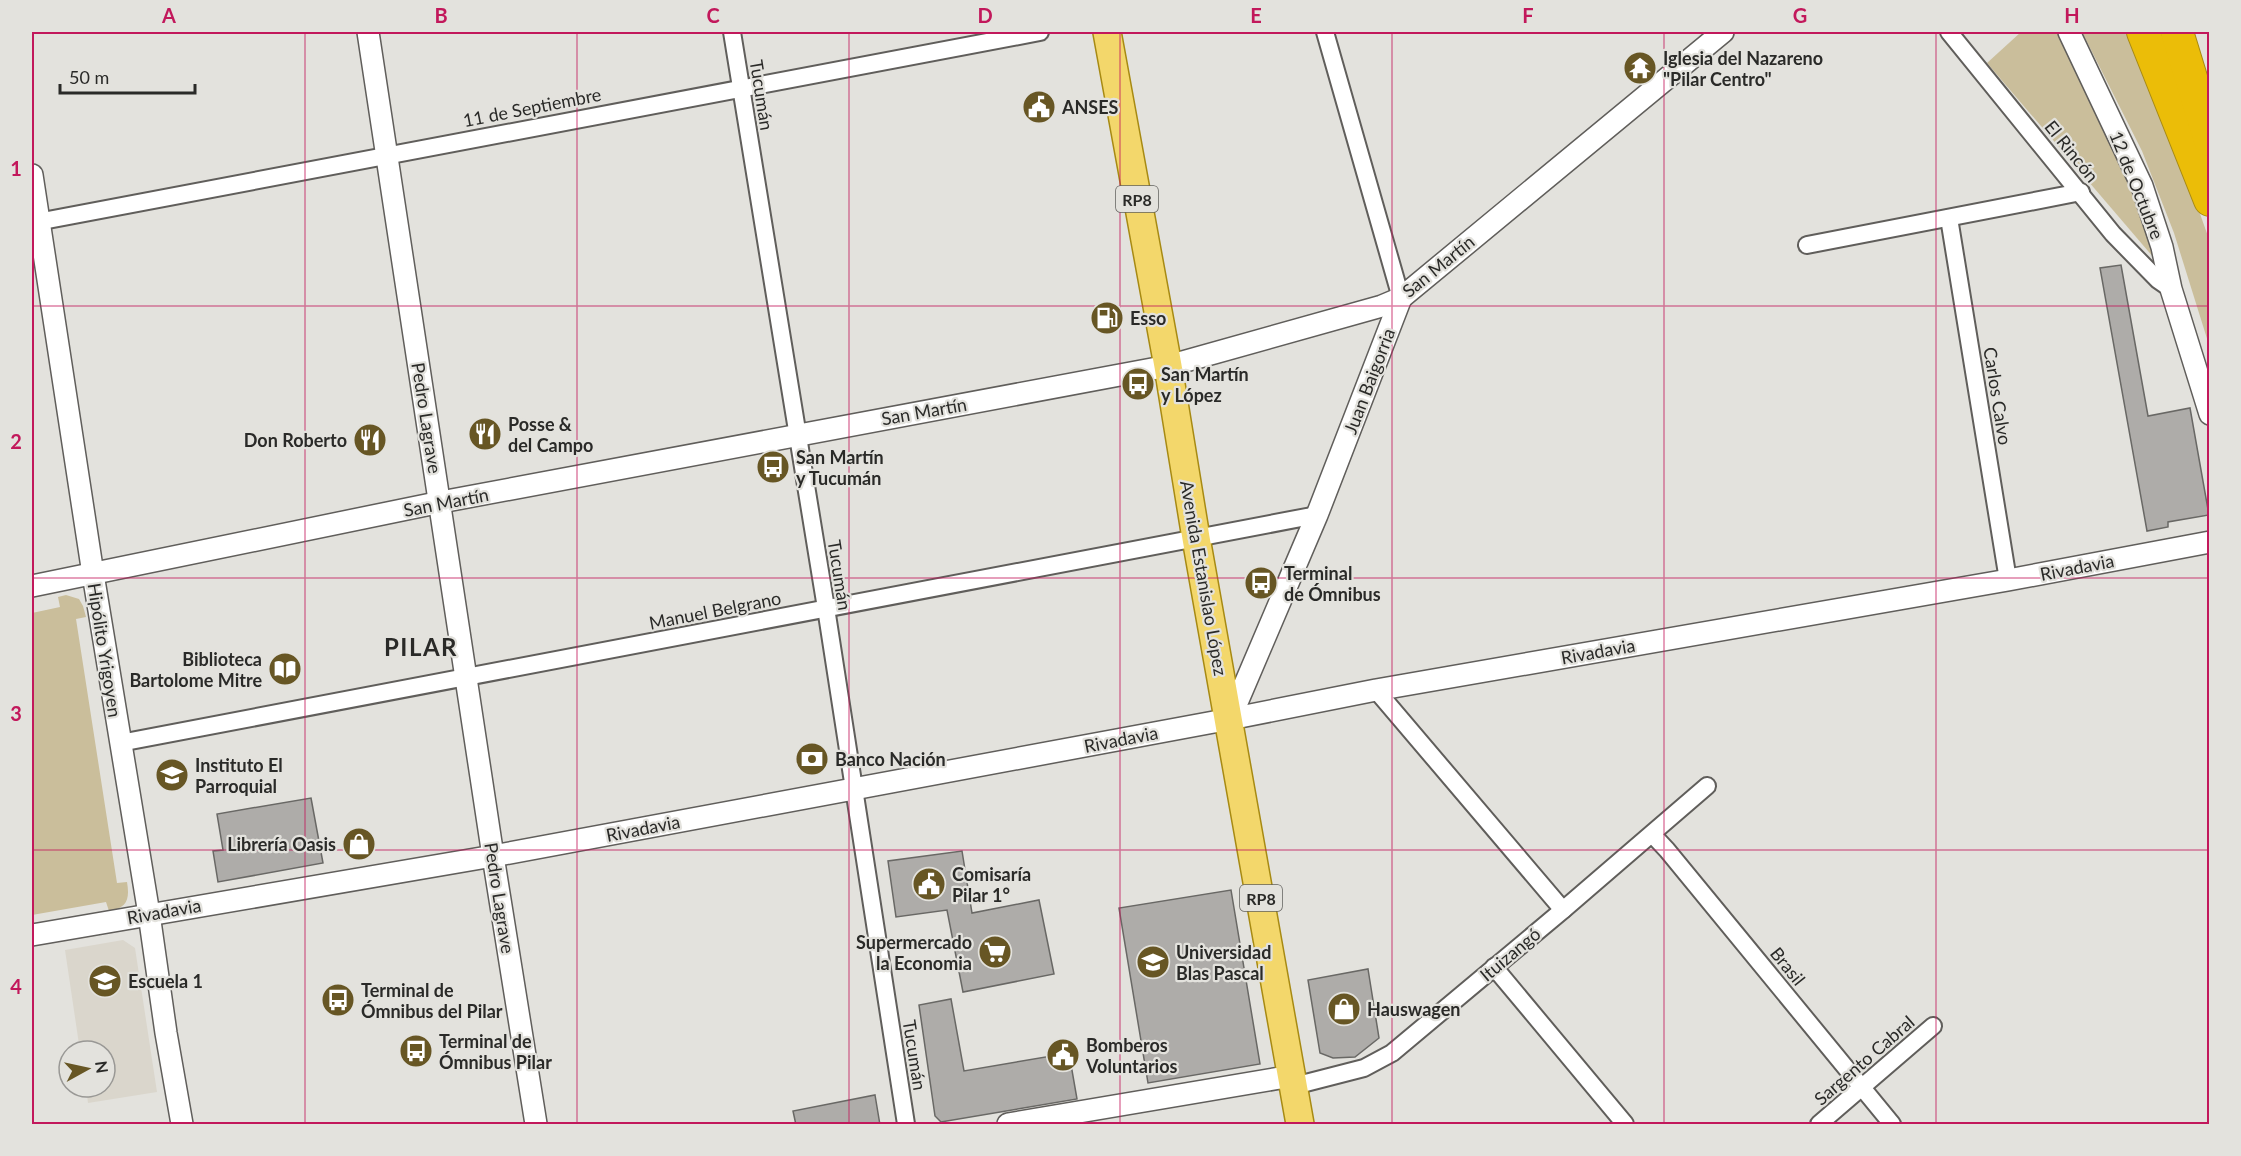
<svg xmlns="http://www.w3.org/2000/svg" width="2241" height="1156" font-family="Lato,sans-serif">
<rect width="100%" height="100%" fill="#e3e2dd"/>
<path fill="#dad6cc" d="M123 940 135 948 157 1092 88 1103 86 1087H105V1051H80L65 950Z"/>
<g fill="#cabe9b">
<path d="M2021 32H2060L2148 218 2154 258 1987 63Z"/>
<path d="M2082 32H2135L2209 239V345L2174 233 2142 151Z"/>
<path d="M66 595 79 599 83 606 86 617 76 619 117 883 127 882C130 899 127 908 109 911L106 902 32 915V613L60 607 58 597Z"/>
</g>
<g fill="#aeaca9" stroke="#696865" stroke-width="1.5">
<path d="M2121 265 2148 416 2190 408 2209 515 2168 522V527L2147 531 2100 268Z"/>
<path d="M311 798 323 863 218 882 213 851 223 850 217 814Z"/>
<path d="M962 851 972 913 1039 900 1054 974 963 992 947 910 896 917 888 861Z"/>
<path d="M1231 890 1260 1064 1148 1083 1119 908Z"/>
<path d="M1368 969 1379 1038 1355 1057 1333 1058 1320 1053 1308 980Z"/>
<path d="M951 999 964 1071 1069 1053 1077 1099 941 1122 935 1116 919 1005Z"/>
<path d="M875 1095 880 1125H796L793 1111Z"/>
</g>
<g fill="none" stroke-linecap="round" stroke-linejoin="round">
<g stroke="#605e5b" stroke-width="20">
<g id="minor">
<path d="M732 32 826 608 906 1124"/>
<path d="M1325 32 1401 298"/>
<path d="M1949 32 2113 234 2158 280 2171 289"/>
<path d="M1949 218 2008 580"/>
<path d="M32 223 1040 32"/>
<path d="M1807 245 2081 192"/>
<path d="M1376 690 1563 910"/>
<path d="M120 743 1317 515"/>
<path d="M1652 834 1667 850 1892 1124"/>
<path d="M1494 967 1625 1124"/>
<path d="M1294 1086 1364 1068 1392 1053 1563 910 1707 786"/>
<path d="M1819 1124 1933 1026"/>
</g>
</g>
<g stroke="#605e5b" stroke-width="24">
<g id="tertiary">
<path d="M368 32 493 856 536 1124"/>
<path d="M2069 32 2142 186 2162 247 2171 289 2210 414"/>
<path d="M32 175 93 574 149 914 166 1033 182 1124"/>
<path d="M32 586 441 502 1168 366 1382 306 1401 298 1723 32"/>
<path d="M1230 719 1317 515 1401 298"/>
<path d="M32 935 493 856 1230 719 1376 690 2008 580 2210 542"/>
<path d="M1008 1124 1292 1076"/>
</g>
</g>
<g stroke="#a78a13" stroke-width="30">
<path id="primary" d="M1107 32 1168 366 1196 538 1300 1124"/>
</g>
<g stroke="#a78a13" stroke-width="34">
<g id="motorway">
<path d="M2143 32 2210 200"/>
<path d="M2177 32 2210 140"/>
</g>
</g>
<use href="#minor" stroke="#fff" stroke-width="16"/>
<use href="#tertiary" stroke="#fff" stroke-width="21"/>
<use href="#primary" stroke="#f3d76b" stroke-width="27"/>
<use href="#motorway" stroke="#ebbd08" stroke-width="32"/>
</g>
<path fill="none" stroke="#c2185b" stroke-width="1.5" stroke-opacity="0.55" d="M305 32V1124M577 32V1124M849 32V1124M1120 32V1124M1392 32V1124M1664 32V1124M1936 32V1124M32 306H2210M32 578H2210M32 850H2210"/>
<defs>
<g id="temple-disc" transform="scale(1.725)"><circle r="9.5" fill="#675624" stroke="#e3e2dd"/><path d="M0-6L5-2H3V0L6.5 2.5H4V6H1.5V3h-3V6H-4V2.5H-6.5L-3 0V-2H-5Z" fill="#fff"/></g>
<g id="civic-disc" transform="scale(1.725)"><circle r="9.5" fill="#675624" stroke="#e3e2dd"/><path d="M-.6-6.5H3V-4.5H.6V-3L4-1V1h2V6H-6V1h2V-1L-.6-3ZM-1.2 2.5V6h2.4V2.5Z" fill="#fff"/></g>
<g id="fuel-disc" transform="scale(1.725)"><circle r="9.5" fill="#675624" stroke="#e3e2dd"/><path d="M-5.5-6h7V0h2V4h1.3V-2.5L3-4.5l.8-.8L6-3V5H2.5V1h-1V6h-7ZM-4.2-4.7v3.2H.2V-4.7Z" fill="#fff"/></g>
<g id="bus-disc" transform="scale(1.725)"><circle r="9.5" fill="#675624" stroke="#e3e2dd"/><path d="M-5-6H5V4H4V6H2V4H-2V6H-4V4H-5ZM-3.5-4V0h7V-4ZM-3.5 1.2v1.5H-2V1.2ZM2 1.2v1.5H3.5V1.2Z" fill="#fff"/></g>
<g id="restaurant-disc" transform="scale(1.725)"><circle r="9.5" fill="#675624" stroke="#e3e2dd"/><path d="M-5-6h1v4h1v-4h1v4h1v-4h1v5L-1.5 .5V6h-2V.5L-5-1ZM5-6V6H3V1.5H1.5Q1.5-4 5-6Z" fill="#fff"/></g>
<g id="library-disc" transform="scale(1.725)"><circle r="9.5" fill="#675624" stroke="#e3e2dd"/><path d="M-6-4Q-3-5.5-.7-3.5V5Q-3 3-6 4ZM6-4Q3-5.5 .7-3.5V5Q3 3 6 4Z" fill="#fff"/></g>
<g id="bank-disc" transform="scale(1.725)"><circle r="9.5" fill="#675624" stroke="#e3e2dd"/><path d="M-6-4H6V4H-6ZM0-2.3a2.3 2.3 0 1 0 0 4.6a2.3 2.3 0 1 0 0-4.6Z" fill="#fff"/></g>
<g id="school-disc" transform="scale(1.725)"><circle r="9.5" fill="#675624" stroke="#e3e2dd"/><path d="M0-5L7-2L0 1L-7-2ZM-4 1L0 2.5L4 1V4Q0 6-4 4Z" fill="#fff"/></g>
<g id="shop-disc" transform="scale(1.725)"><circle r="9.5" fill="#675624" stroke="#e3e2dd"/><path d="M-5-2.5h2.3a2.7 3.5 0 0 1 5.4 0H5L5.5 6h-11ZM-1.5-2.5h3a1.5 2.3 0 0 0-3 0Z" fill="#fff"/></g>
<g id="supermarket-disc" transform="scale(1.725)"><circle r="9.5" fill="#675624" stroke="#e3e2dd"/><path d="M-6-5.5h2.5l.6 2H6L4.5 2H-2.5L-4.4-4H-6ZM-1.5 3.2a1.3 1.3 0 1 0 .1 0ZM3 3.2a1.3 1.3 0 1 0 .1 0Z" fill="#fff"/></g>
<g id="university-disc" transform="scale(1.725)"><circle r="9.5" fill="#675624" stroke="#e3e2dd"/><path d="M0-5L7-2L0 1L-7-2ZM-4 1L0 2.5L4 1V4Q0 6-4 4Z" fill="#fff"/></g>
</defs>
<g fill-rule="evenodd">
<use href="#temple-disc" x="1640" y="68"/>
<use href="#civic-disc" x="1039" y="107"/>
<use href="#fuel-disc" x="1107" y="318"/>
<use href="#bus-disc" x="1138" y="384"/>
<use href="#restaurant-disc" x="485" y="434"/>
<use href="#restaurant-disc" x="370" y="440"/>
<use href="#bus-disc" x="773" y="467"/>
<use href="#bus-disc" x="1261" y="583"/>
<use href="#library-disc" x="285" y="669"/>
<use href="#bank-disc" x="812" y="759"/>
<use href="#school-disc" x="172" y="775"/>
<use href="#shop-disc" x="359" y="844"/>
<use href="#civic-disc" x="929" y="884"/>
<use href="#supermarket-disc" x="995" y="952"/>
<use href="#university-disc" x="1153" y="962"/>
<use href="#school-disc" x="105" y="981"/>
<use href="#bus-disc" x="338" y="1000"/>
<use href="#shop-disc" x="1344" y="1009"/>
<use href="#bus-disc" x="416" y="1051"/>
<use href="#civic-disc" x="1063" y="1055"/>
</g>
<g text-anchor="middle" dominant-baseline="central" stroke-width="4.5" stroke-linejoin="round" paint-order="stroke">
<g fill="#e3e2dd" stroke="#62615e" stroke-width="1.5">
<rect x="1116" y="186" width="42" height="26" rx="4.5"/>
<rect x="1240" y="885" width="42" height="26" rx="4.5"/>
</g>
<g font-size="16" font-weight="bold" fill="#2a2a28">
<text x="1137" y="199">RP8</text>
<text x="1261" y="898">RP8</text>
</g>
<g font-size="18" font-weight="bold" fill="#2a2a28" stroke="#e3e2dd" text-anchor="start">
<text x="1663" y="58">Iglesia del Nazareno<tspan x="1663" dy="21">"Pilar Centro"</tspan></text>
<text x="1062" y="107">ANSES</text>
<text x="1130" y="318">Esso</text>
<text x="1161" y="374">San Martín<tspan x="1161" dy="21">y López</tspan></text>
<text x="508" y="424">Posse &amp;<tspan x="508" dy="21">del Campo</tspan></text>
<text x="347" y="440" text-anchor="end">Don Roberto</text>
<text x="796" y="457">San Martín<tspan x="796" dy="21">y Tucumán</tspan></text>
<text x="1284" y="573">Terminal<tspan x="1284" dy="21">de Ómnibus</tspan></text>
<text x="262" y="659" text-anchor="end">Biblioteca<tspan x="262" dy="21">Bartolome Mitre</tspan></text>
<text x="835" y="759">Banco Nación</text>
<text x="195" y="765">Instituto El<tspan x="195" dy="21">Parroquial</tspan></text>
<text x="336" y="844" text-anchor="end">Librería Oasis</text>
<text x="952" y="874">Comisaría<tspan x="952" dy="21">Pilar 1°</tspan></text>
<text x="972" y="942" text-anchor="end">Supermercado<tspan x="972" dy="21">la Economia</tspan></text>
<text x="1176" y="952">Universidad<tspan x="1176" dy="21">Blas Pascal</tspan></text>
<text x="128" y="981">Escuela 1</text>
<text x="361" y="990">Terminal de<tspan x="361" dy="21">Ómnibus del Pilar</tspan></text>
<text x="1367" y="1009">Hauswagen</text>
<text x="439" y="1041">Terminal de<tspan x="439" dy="21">Ómnibus Pilar</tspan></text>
<text x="1086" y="1045">Bomberos<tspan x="1086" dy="21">Voluntarios</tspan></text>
</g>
<g font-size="18" fill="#2a2a28" stroke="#e3e2dd">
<text transform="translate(762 95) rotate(81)">Tucumán</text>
<text transform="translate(532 107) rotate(-11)">11 de Septiembre</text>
<text transform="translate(2072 151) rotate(51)">El Rincón</text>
<text transform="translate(2137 185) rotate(68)">12 de Octubre</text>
<text transform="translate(1438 266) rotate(-39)">San Martín</text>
<text transform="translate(1369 381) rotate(-69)">Juan Baigorria</text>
<text transform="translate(1998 396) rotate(81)">Carlos Calvo</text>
<text transform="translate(924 411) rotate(-10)">San Martín</text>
<text transform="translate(427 418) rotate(81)">Pedro Lagrave</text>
<text transform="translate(446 502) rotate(-11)">San Martín</text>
<text transform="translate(2077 567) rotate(-11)">Rivadavia</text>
<text transform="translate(840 575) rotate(81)">Tucumán</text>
<text transform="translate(1204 578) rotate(80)">Avenida Estanislao López</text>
<text transform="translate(715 610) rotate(-11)">Manuel Belgrano</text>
<text transform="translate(105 650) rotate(81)">Hipólito Yrigoyen</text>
<text transform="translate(1598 651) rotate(-10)">Rivadavia</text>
<text transform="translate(1121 739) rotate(-11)">Rivadavia</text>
<text transform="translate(643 828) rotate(-11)">Rivadavia</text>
<text transform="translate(500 898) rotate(81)">Pedro Lagrave</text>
<text transform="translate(164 911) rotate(-10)">Rivadavia</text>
<text transform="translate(1510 954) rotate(-40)">Ituizangó</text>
<text transform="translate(1788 966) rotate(51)">Brasil</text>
<text transform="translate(915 1055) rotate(81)">Tucumán</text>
<text transform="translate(1864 1060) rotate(-41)">Sargento Cabral</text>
</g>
<g font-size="24" font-weight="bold" letter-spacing="1.5" fill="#2a2a28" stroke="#e3e2dd">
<text x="421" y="646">PILAR</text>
</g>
</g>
<rect width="2241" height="1156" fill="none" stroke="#e3e2dd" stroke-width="66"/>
<g transform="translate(87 1069) rotate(82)"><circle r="28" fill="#e3e2dd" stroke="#999895" stroke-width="1.5"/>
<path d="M0-4.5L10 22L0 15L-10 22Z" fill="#675624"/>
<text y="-9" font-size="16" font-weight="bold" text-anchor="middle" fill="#2a2a28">N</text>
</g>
<path d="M60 84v9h135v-9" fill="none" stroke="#2a2a28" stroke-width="3"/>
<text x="69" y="84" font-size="18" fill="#2a2a28" stroke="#e3e2dd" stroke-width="4.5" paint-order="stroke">50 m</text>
<rect x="33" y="33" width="2175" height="1090" fill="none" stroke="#c2185b" stroke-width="2"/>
<g font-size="20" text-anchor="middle" font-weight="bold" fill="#c2185b">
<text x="169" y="23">A</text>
<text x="441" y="23">B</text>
<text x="713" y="23">C</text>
<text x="985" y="23">D</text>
<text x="1256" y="23">E</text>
<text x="1528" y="23">F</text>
<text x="1800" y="23">G</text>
<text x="2072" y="23">H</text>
<text x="16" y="176">1</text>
<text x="16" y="449">2</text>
<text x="16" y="721">3</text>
<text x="16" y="994">4</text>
</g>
</svg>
